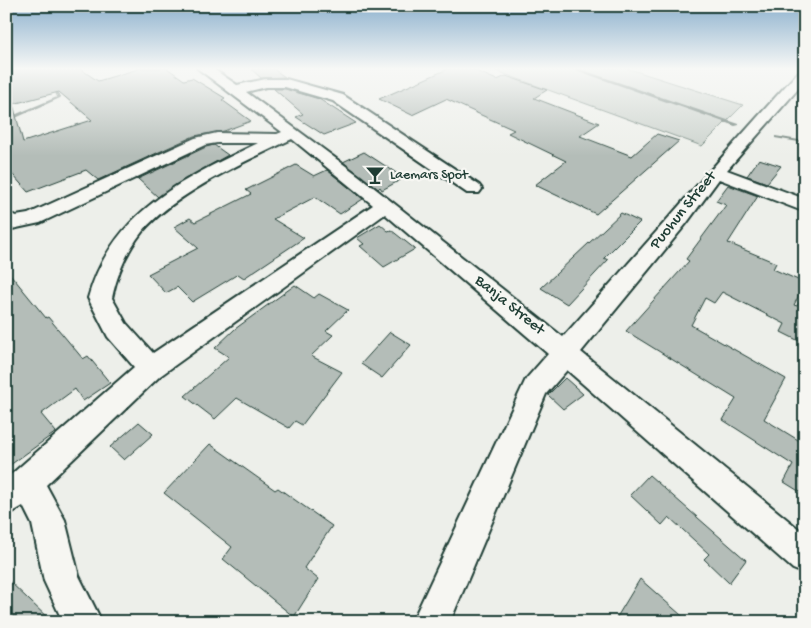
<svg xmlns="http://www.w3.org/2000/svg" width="811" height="628" font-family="'Gochi Hand',sans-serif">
<rect width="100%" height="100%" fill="#edefea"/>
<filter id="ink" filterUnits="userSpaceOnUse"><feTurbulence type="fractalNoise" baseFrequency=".02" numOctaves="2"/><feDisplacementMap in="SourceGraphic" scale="10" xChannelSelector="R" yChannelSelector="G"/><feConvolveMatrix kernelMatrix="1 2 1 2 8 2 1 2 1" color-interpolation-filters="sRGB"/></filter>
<g filter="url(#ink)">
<path fill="#cbd2cc" stroke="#758880" d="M488 68H626L743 105 702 146Z"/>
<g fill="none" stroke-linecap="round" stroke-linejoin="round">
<g fill="#6c7e77" fill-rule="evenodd">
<path d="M577 68 739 124V125L735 126 570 68Z"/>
<path d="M51 83 54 84 61 97 60 98 11 120H7V118L57 97Z"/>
<path d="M775 136 805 141V143L775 138Z"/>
</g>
</g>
<g fill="#b4bdb8" stroke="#1f3d34" fill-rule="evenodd">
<path d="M6 68H79L98 81 141 68H167L184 80 192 78 225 98 222 100 251 121 224 131 194 136 98 180 86 170 28 192 6 167ZM59 92 92 120 23 142 13 104Z"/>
<path d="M250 68H272L285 77 261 78Z"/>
<path d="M450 68H469L497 80 506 76 547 90 534 98 599 123 580 136 632 156 657 134 679 141 596 214 535 185 566 161 508 133 514 130 446 99 412 115 379 99Z"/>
<path d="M274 89H285L319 99 356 123 324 135 296 117 303 114Z"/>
<path d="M214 145 228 155 177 184 158 197 138 179 206 147Z"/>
<path d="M364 152 404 178 382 190 380 187 378 189 343 162Z"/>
<path d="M759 159 781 166 767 183 747 176Z"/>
<path d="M296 165 314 176 327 170 363 199 340 214 315 197 273 219 304 238 244 278 238 274 192 302 177 287 166 293 148 274 198 248 174 227 190 218 195 222 251 194 246 190Z"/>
<path d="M728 185 758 196 728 243 776 263 773 269 805 283 794 305 797 306 805 293V344L781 332 785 324 722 292 714 303 705 298 691 325 786 379 764 419 803 443 805 440V495L784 482 793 465 723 420 736 399 626 331 689 261 686 259 726 205 716 201Z"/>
<path d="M621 213 640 222 604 258 608 260 567 304 541 288Z"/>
<path d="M380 224 388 231 391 230 415 249 384 267 360 246 364 244 357 238Z"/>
<path d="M6 269 46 318 48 317 83 359 88 356 110 383 83 401 75 389 41 414 56 432 6 468Z"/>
<path d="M295 285 314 298 319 294 348 310 326 331 333 335 311 356 342 372 302 425 295 421 289 428 237 398 215 419 185 396 229 357 215 348 235 329Z"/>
<path d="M390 332 411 345 382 378 361 364Z"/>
<path d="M565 378 583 394 563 409 548 395Z"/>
<path d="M139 422 153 434 124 460 110 447Z"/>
<path d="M210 444 275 490 278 488 332 526 304 568 318 579 294 617 223 559 232 547 164 493Z"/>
<path d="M649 475 746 560 729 583 704 559 709 554 669 517 662 525 630 495Z"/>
<path d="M6 578 52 622H6Z"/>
<path d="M640 579 689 622H614Z"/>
</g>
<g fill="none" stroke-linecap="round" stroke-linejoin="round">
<g stroke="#1f3d34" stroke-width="4">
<path id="street" d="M197 68H212L237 85 266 79H286L343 95 479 185 482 189 479 193H467L333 101 285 87H266L246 92 358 175 563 337C643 248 720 158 800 70L805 69V81L727 170 805 199V212L719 179 686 224 581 352 805 534V574L793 569 567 370 546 394 450 622H412L526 379 548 354 385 214 160 376 46 485 65 520 79 576 102 622H63L44 581 32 524 23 506 6 516V479L134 367 108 337 88 298C112 212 183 179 258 143H217L205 145 40 223 12 229 6 228V212L16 216 28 214 195 138 217 133 277 134 282 132ZM292 139 373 205 153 353 126 323 112 298C117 274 127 251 142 232 175 193 246 161 292 139Z"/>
</g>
<use href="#street" fill="#f6f6f2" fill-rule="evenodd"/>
</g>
</g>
<linearGradient id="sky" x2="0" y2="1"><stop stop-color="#8bb0cd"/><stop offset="0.44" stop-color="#f7f8f6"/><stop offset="1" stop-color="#f7f8f6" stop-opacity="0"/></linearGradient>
<rect width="811" height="156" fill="url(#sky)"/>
<defs>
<g id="bar-bare" transform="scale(1.5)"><path d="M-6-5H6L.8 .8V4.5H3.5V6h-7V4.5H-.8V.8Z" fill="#1f3d34" stroke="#f6f6f2" stroke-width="2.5" paint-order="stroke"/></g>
</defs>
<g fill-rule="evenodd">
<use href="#bar-bare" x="375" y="175"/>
</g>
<g text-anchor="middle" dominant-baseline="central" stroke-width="4.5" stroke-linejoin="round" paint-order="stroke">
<g font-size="14" fill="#1f3d34" stroke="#f6f6f2" text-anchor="start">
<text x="390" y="175">Laemars Spot</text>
</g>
<g font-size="16" fill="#1f3d34" stroke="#f6f6f2">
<text transform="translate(684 211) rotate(-51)">Puohun Street</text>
<text transform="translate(509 306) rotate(39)">Banja Street</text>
</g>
</g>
<rect width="811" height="628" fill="none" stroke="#f6f6f2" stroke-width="25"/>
<rect x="12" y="12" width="786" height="603" fill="none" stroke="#1f3d34" stroke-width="2" filter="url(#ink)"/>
</svg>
